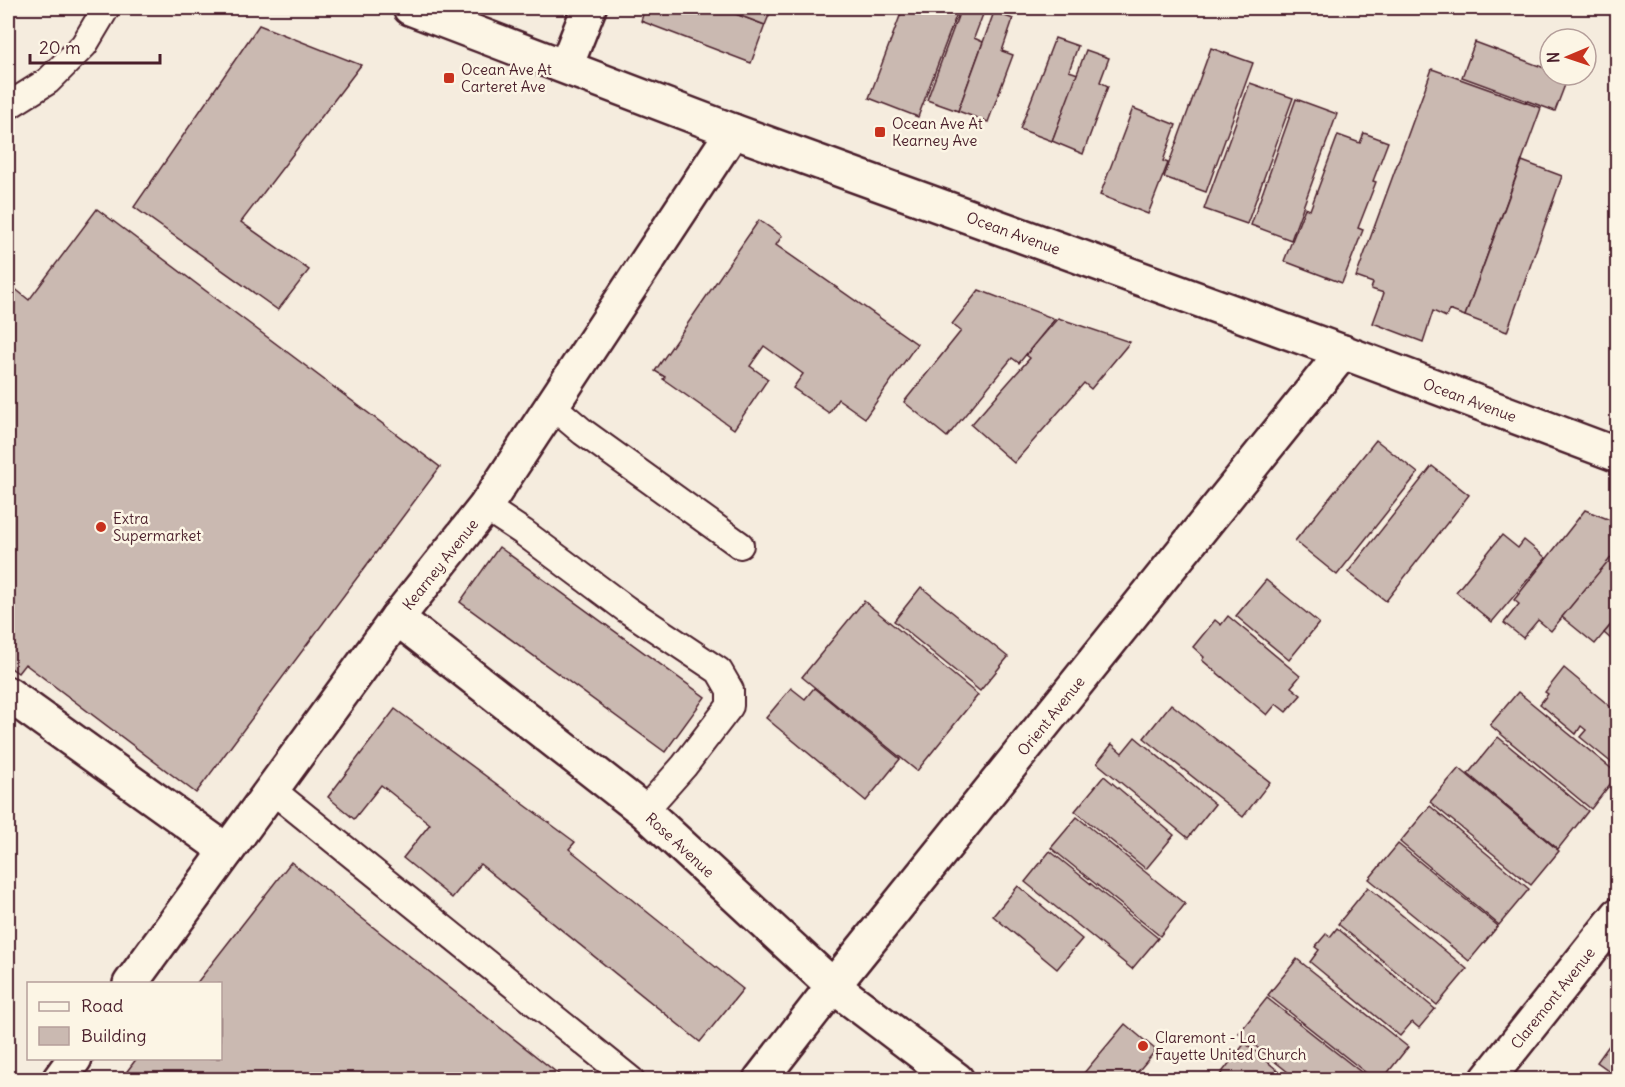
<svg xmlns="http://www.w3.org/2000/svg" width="1625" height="1087" font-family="Delius,sans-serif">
<rect width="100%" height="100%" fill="#f5ecde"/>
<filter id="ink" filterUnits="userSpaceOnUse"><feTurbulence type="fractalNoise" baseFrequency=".0167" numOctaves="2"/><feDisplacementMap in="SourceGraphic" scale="12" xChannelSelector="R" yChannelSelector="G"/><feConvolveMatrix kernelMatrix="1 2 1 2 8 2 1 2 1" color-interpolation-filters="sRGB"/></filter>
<g filter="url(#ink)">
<g fill="#cab9b1" stroke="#4a1f2b" stroke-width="1.5">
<path d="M645 8H720L765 25 751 63 641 21Z"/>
<path d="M720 8H772L765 25Z"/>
<path d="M903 8H959L918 117 869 98Z"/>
<path d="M961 8 985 9 974 38 983 42 958 111 927 100Z"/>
<path d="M994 12 1013 19 1002 51 1013 55 988 122 958 111Z"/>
<path d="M259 25 361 65 241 222 309 270 278 310 134 207Z"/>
<path d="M1055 38 1078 46 1069 71 1078 74 1052 141 1020 129Z"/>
<path d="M1475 42 1550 70V75L1568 77 1555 111 1462 77Z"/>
<path d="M1211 48 1253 63 1206 192 1164 177Z"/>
<path d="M1086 50 1109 58 1100 82 1108 86 1083 154 1052 141Z"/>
<path d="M1432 69 1541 108 1465 316 1449 310 1446 317 1433 311 1423 342 1373 323 1384 293 1371 289 1373 283 1356 277Z"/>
<path d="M1250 83 1293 98 1247 224 1204 209Z"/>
<path d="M1296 99 1337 114 1291 240 1251 225Z"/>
<path d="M1133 108 1176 125 1163 161 1168 163 1148 214 1100 195Z"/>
<path d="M1364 133 1388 142 1373 181 1376 182 1358 228 1363 230 1342 283 1284 261 1305 208 1310 210 1338 135 1360 143Z"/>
<path d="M1522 161 1562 176 1507 332 1465 316Z"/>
<path d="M97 209 440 467 196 793 25 664 18 673 8 666V283L29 300Z"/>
<path d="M759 220 782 236 776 245 917 344 865 418 838 399 829 413 793 388 803 374 764 346 750 366 768 379 734 429 663 379 665 377 655 371Z"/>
<path d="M979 290 1055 319 1019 363 1012 358 947 437 904 402 961 331 952 324Z"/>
<path d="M1058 318 1130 342 1091 389 1084 383 1014 463 971 425 1030 358 1026 355Z"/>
<path d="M1376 440 1418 473 1337 575 1295 541Z"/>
<path d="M1432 466 1469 495 1386 601 1348 572Z"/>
<path d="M1585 510 1618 523V550L1551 631 1538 620 1523 638 1504 623 1519 604 1514 600Z"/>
<path d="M1502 535 1518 548 1524 540 1546 558 1492 622 1456 592Z"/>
<path d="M499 547 705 697 665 752 460 602Z"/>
<path d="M1618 549V616L1595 644 1562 617Z"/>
<path d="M1266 580 1319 623 1289 660 1236 616Z"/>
<path d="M921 587 1008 657 980 691 894 621Z"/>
<path d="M864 601 978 695 917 771 802 677Z"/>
<path d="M1228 616 1300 676 1291 687 1301 695 1286 712 1276 704 1267 715 1202 660 1204 657 1193 647 1215 620 1221 625Z"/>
<path d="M1618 617V645L1604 633Z"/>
<path d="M1564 668 1618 713V768L1580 737 1586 730 1581 726 1576 734 1540 704 1548 694 1545 692Z"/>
<path d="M791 688 805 699 814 688 900 759 866 801 766 718Z"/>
<path d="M1518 692 1618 774 1591 809 1490 725Z"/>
<path d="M1171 704 1270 782 1243 817 1144 738Z"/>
<path d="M395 709 575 842 569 849 743 989 700 1042 480 864 452 898 403 858 430 824 381 785 354 819 328 797Z"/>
<path d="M1135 737 1215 804 1188 838 1097 763 1112 744 1122 753Z"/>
<path d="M1498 737 1588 811 1558 849 1468 774Z"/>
<path d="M1459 768 1559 851 1531 885 1430 802Z"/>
<path d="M1104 776 1174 835 1146 869 1075 811Z"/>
<path d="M1430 806 1529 889 1499 925 1400 842Z"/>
<path d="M1077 817 1185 904 1160 936 1051 848Z"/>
<path d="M1398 844 1498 926 1469 961 1369 879Z"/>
<path d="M1050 851 1158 938 1132 969 1025 882Z"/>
<path d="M291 862 566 1080H132L125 1074 137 1058H220V984H196Z"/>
<path d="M1018 886 1082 939 1057 969 993 916Z"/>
<path d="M1368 887 1467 969 1437 1005 1338 924Z"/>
<path d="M1337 928 1435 1009 1419 1028 1412 1022 1400 1036 1310 962 1319 950 1315 947 1326 934 1330 937Z"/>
<path d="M1297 959 1408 1047 1382 1080H1375L1268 995Z"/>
<path d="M1267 998 1371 1080H1298L1239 1033Z"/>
<path d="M1125 1024 1156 1050 1131 1080H1078Z"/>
<path d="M1613 1040 1618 1043V1080H1611L1605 1075 1608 1070 1597 1062Z"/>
<path d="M1245 1043 1289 1080H1216Z"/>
</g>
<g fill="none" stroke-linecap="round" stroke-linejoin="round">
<g stroke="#4a1f2b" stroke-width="30">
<g id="service">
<path d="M8 106 48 81 84 45 106 8"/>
<path d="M551 405 583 432 740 545"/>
<path d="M485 507 523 532 626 609 719 671 730 690V706L684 766 644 811"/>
<path d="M272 790 631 1080"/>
</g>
</g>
<g stroke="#4a1f2b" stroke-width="38">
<g id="minor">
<path d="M566 66 589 8"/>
<path id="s1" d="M397 618 644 811 833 986 957 1080"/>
<path d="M8 694 227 851"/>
<path id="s2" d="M130 984 397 618 485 507 733 131"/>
<path d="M59 1080 75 1058"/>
<path id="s3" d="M760 1080 833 986 1343 352"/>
<path id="s4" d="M1487 1080 1618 915"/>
</g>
</g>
<g stroke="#4a1f2b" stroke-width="38">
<g id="tertiary">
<path id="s5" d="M410 8 733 131 1343 352 1618 455"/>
</g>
</g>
<use href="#service" stroke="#fcf5e5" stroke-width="26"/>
<use href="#minor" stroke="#fcf5e5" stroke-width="33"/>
<use href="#tertiary" stroke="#fcf5e5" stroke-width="33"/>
</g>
</g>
<g fill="#c8321e" stroke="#fcf5e5" stroke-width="2">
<rect x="443" y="72" width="12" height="12" rx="3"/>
<rect x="874" y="126" width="12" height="12" rx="3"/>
<circle cx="101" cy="527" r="6"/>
<circle cx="1143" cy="1046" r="6"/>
</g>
<g text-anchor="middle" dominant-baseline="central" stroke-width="5" stroke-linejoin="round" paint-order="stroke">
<g font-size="15" fill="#4a1f2b" stroke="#fcf5e5" text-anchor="start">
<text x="461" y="69">Ocean Ave At<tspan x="461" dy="17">Carteret Ave</tspan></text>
<text x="892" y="123">Ocean Ave At<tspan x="892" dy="17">Kearney Ave</tspan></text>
<text x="113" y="518">Extra<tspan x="113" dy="17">Supermarket</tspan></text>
<text x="1155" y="1037">Claremont - La<tspan x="1155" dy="17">Fayette United Church</tspan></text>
</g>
<g font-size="15" fill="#4a1f2b" stroke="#fcf5e5">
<text stroke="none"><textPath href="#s5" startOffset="644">Ocean Avenue</textPath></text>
<text stroke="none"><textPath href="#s5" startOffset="1130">Ocean Avenue</textPath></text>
<text stroke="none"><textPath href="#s2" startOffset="522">Kearney Avenue</textPath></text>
<text stroke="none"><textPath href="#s3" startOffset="466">Orient Avenue</textPath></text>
<text stroke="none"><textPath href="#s1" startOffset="363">Rose Avenue</textPath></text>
<text stroke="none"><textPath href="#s4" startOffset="105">Claremont Avenue</textPath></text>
</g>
</g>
<rect width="1625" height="1087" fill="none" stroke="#fcf5e5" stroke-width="30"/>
<rect x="15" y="15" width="1595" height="1057" fill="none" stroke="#4a1f2b" stroke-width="2" filter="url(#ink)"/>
<rect x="27" y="982" width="195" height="78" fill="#fcf5e5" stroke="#b59f9b" stroke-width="1.5"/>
<rect x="39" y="1002" width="30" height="9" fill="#fcf5e5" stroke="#b59f9b" stroke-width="1.5"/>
<text x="81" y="1012" font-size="18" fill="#4a1f2b">Road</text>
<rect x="39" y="1027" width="30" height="18" fill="#cab9b1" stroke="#b59f9b" stroke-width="1.5"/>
<text x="81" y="1042" font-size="18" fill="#4a1f2b">Building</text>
<g transform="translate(1568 57) rotate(268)"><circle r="28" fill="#fcf5e5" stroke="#b59f9b" stroke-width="1.5"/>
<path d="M0-4.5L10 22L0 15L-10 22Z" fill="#c8321e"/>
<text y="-9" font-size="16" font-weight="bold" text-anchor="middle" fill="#4a1f2b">N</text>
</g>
<path d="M30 54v9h130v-9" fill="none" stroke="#4a1f2b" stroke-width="3"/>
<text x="39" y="54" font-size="18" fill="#4a1f2b" stroke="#fcf5e5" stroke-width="4.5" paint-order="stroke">20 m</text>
</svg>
